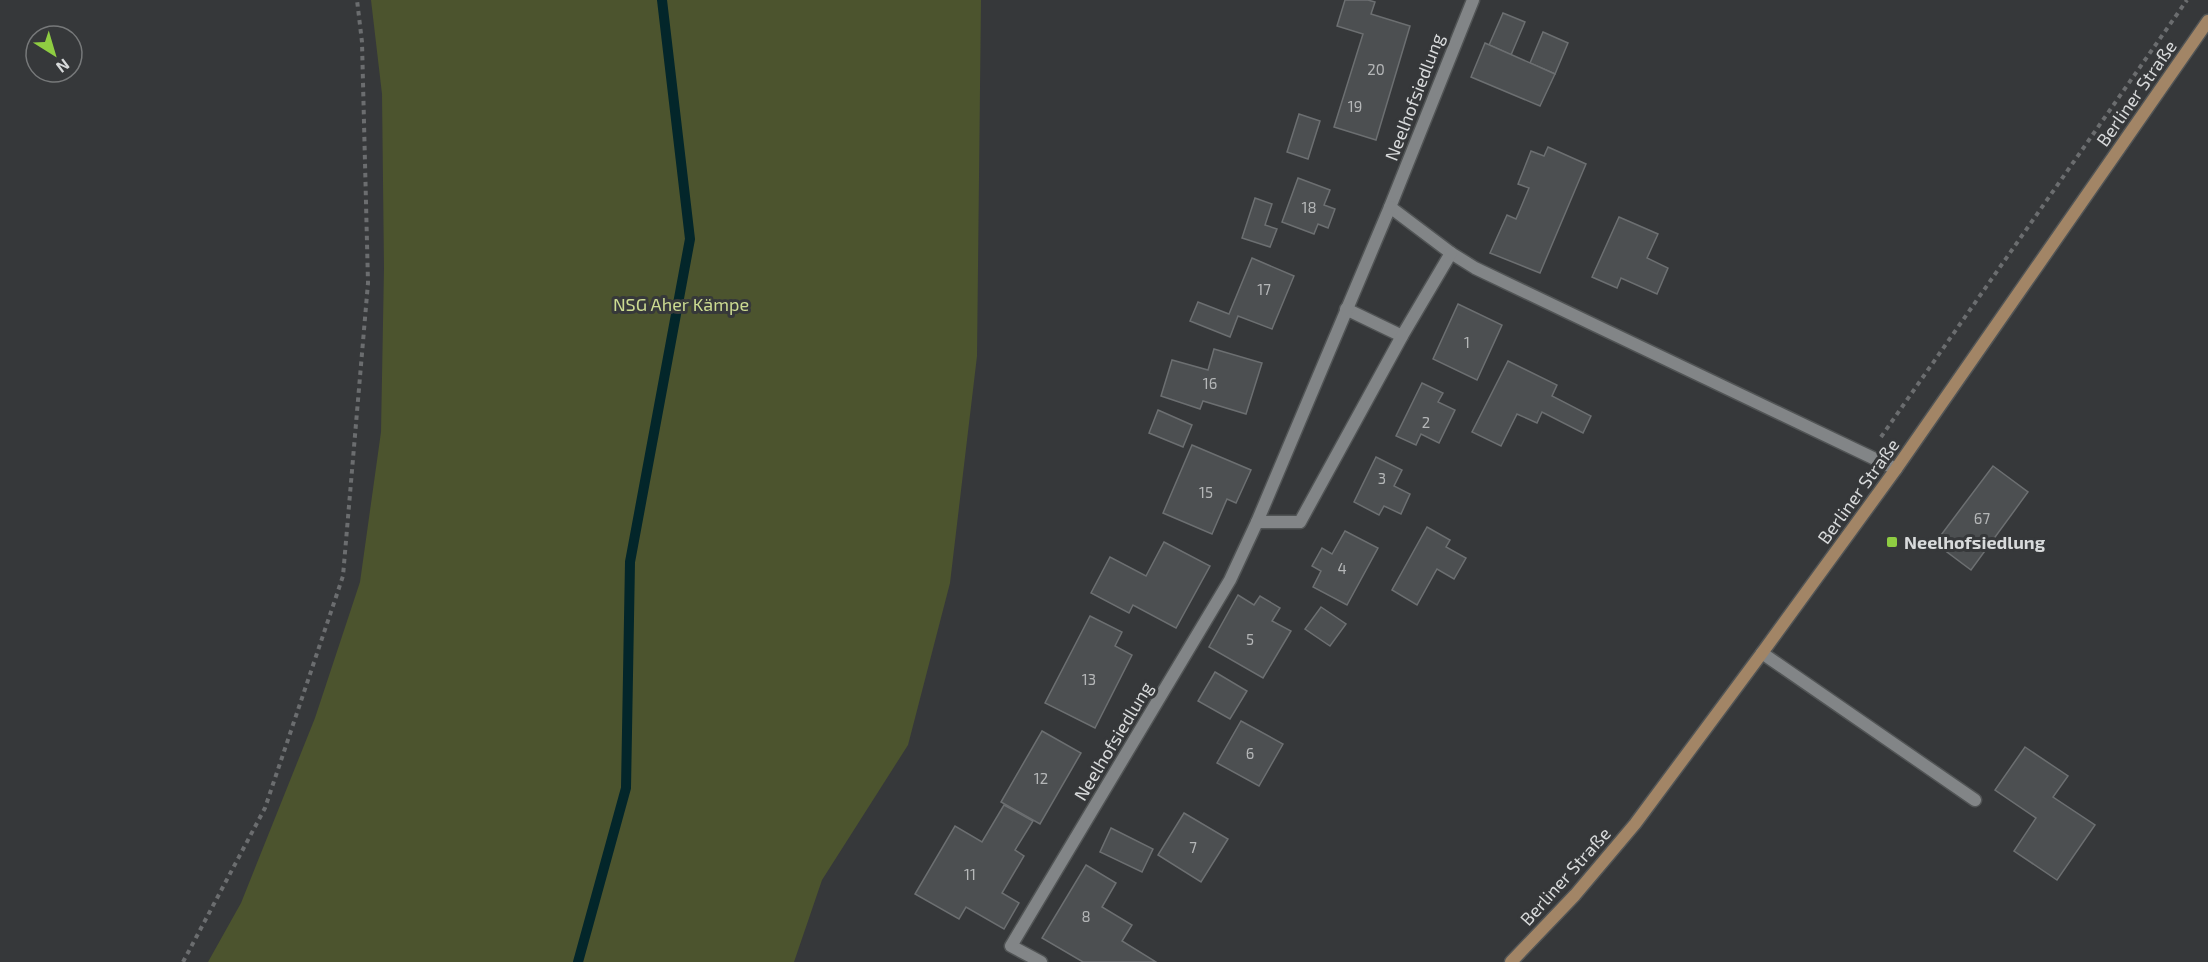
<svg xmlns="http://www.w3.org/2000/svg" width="2208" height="962" font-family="'Exo 2',sans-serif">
<rect width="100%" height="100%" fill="#36383a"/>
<path fill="#4c542e" d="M371 0H981L977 356 950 583 908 745 822 880 794 962H208L241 903 315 718 360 582 381 432 384 268 382 94Z"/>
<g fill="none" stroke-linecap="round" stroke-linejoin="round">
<path stroke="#03262a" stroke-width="10" d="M578 962 626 788 630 562 690 239 662 0"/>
</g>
<g fill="#4c4f51" stroke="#6c6f71" stroke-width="1.5">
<path d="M1345 0H1368L1375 2 1371 14 1410 26 1376 140 1334 127 1363 34 1337 26Z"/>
<path d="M1503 13 1525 22 1511 55 1489 45Z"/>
<path d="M1543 32 1568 43 1555 74 1530 63Z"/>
<path d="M1485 43 1555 74 1540 106 1471 77Z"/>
<path d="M1299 114 1320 121 1308 159 1287 152Z"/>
<path d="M1548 147 1586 164 1540 273 1490 253 1507 215 1516 219 1529 188 1518 184 1531 151 1544 156Z"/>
<path d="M1298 178 1330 190 1324 205 1335 209 1328 228 1318 224 1314 234 1282 222Z"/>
<path d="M1255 198 1272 204 1265 225 1277 229 1270 247 1242 238Z"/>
<path d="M1619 217 1658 234 1647 258 1668 268 1657 294 1621 278 1617 288 1592 277Z"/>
<path d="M1252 258 1294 276 1272 329 1238 316 1230 337 1190 321 1198 302 1229 314Z"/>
<path d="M1458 304 1502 325 1477 380 1433 359Z"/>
<path d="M1214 349 1262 363 1246 414 1203 401 1200 409 1161 396 1172 360 1208 370Z"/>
<path d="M1508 361 1557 385 1552 396 1591 416 1583 433 1542 412 1537 423 1517 414 1501 446 1472 432Z"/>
<path d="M1422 383 1443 393 1438 402 1455 410 1439 443 1421 434 1416 445 1396 436Z"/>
<path d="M1158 410 1192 425 1183 447 1149 433Z"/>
<path d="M1192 445 1251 470 1236 503 1227 499 1212 534 1163 513Z"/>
<path d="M1376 457 1402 470 1394 486 1410 494 1401 514 1384 506 1379 515 1354 502Z"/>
<path d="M1993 466 2028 492 1971 570 1935 543Z"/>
<path d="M1427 527 1450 540 1446 547 1466 558 1454 579 1437 569 1417 605 1392 590Z"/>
<path d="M1345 531 1378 548 1347 605 1313 587 1321 571 1312 566 1322 548 1332 554Z"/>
<path d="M1164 542 1210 566 1176 628 1133 605 1129 613 1091 593 1110 557 1146 576Z"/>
<path d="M1238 595 1254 605 1260 596 1280 608 1272 621 1291 631 1263 678 1209 647Z"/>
<path d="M1321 607 1346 624 1330 646 1305 629Z"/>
<path d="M1090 616 1122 632 1115 646 1132 655 1095 728 1045 703Z"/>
<path d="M1215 672 1247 691 1230 719 1198 701Z"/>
<path d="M1241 721 1283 744 1259 786 1217 763Z"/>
<path d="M1042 731 1081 753 1040 824 1001 802Z"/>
<path d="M2025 747 2068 776 2053 797 2095 825 2057 880 2014 851 2036 818 1995 790Z"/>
<path d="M1004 805 1033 821 1015 850 1024 856 1002 893 1019 903 1004 929 966 907 959 919 915 894 955 826 982 842Z"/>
<path d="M1184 813 1228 839 1201 882 1158 855Z"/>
<path d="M1111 828 1153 849 1142 872 1100 852Z"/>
<path d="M1086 865 1116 883 1102 907 1132 925 1122 941 1156 962H1083L1042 938Z"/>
</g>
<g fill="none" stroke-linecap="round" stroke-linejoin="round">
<g stroke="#515455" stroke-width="15">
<path id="service" d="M1762 653 1975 800"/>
</g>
<g stroke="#515455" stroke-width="15">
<g id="minor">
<path d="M1390 207 1473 0"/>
<path d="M1346 309 1402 336"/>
<path d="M1257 522 1390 207 1451 253 1475 268 1896 469"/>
<path d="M1041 962 1011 946 1230 580 1257 522H1300L1402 336 1451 253"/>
</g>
</g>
<g stroke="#515455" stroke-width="15">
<path id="secondary" d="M1511 962 1575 895 1635 824 1762 653 1896 469 2208 21"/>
</g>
<g stroke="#6b6d6f" stroke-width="4" stroke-dasharray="4.5 4.5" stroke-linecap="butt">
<path d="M1881 437 2187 0"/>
<path d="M183 962 265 808 343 576 368 283 362 42 357 0"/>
</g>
<use href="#service" stroke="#828587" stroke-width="12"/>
<use href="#minor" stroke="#828587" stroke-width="12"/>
<use href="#secondary" stroke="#a28566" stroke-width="12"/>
</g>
<rect fill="#8fcd42" stroke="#36383a" stroke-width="2" x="1886" y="536" width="12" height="12" rx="3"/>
<g text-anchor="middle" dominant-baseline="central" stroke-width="6" stroke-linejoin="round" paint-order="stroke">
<g font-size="15" fill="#b5b7b8">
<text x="1376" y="69">20</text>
<text x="1355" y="106">19</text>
<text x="1309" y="207">18</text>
<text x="1264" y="289">17</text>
<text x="1467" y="342">1</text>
<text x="1210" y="383">16</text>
<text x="1426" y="422">2</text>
<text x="1382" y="478">3</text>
<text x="1206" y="492">15</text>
<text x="1982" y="518">67</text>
<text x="1342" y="568">4</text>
<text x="1250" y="639">5</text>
<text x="1089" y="679">13</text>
<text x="1250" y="753">6</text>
<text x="1041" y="778">12</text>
<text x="1193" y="847">7</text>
<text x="970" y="874">11</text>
<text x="1086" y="916">8</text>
</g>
<g font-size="18" fill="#d8dadb" stroke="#36383a">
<text transform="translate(2136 93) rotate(-55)">Berliner Straße</text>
<text transform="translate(1414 97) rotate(-69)">Neelhofsiedlung</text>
<text transform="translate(1858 491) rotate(-54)">Berliner Straße</text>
<text transform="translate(1113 741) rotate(-59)">Neelhofsiedlung</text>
<text transform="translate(1565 876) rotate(-48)">Berliner Straße</text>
</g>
<g font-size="18" fill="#ccdb91" stroke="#36383a">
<text x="681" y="304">NSG Aher Kämpe</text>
</g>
<g font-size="18" font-weight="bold" fill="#d8dadb" stroke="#36383a" text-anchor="start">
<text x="1904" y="542">Neelhofsiedlung</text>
</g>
</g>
<g transform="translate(54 54) rotate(143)"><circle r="28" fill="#36383a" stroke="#77797a" stroke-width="1.5"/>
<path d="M0-4.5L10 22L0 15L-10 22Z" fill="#8fcd42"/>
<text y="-9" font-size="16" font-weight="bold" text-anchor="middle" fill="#d8dadb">N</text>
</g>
</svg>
